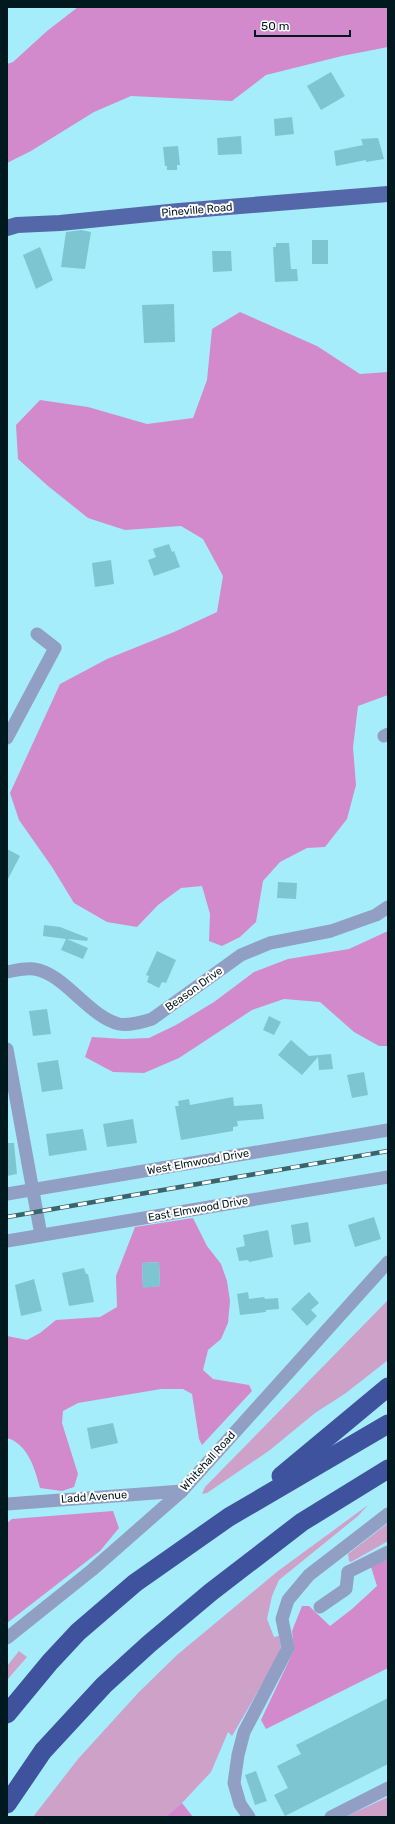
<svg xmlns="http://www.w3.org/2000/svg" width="395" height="1824" font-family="Rubik,sans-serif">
<rect width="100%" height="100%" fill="#a5edfa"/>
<g fill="#cea1c9">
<path d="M388 1300V1360L346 1393 315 1413 270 1450 207 1493 202 1494 205 1487Z"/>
<path d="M368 1505 358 1516 279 1580 272 1596 267 1619 274 1637 279 1636 281 1646 279 1655 232 1736 228 1732 211 1772 182 1803 165 1817H33L78 1759 139 1692 177 1655 278 1571Z"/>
<path d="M388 1523V1541L351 1562 349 1561 348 1554Z"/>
<path d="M19 1651 27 1657 7 1680V1666Z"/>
<path d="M388 1797V1817H345Z"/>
</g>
<g fill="#d38acd" fill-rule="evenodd">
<path d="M78 7H388V47L342 56 266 75 232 101 131 96 94 112 31 151 7 163V64L13 62 47 31Z"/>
<path d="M240 312 317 346 360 374 388 372V695L358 706 353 747 356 785 347 819 325 847 307 848 280 862 263 881 256 922 240 937 222 946 209 941 210 914 202 886 181 888 158 905 137 927 107 922 74 903 52 867 19 820 10 793 60 684 107 659 174 632 217 612 223 576 203 539 181 526 125 530 88 518 48 486 18 459 16 425 40 400 88 407 147 424 193 418 207 380 212 329Z"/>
<path d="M388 931V1046H379L354 1032 320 1002 284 999 252 1010 179 1058 144 1073 113 1072 85 1057 92 1037 123 1039 149 1038 176 1025 214 1002 254 972 288 959 349 949Z"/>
<path d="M193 1218 207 1246 221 1264 227 1281 230 1301 228 1323 221 1339 208 1350 203 1370 213 1379 249 1385 252 1391 202 1445 199 1439 192 1394 183 1389H161L78 1403 63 1411 62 1423 78 1474 74 1487 62 1491 40 1488C35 1469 28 1444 7 1438V1336L27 1340 40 1333 56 1320 100 1317 117 1307 116 1276 135 1227ZM159 1262 160 1286 143 1287 142 1263Z"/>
<path d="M113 1511 119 1528 100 1551 7 1623V1523L12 1519Z"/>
<path d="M388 1559V1668L266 1729 261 1720 294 1650 292 1631 302 1606H309L330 1626 352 1609 377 1586 371 1567Z"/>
<path d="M182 1803 193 1817H165Z"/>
</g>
<g fill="#7ec5d2">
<path d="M331 72 345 96 321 110 307 86Z"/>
<path d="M292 117 294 134 275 136 274 119Z"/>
<path d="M241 136 242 154 218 155 217 138Z"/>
<path d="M378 138 384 159 366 162V160L336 166 334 151 363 145 361 139Z"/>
<path d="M178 146 180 165H177V170H167V166H165L163 147Z"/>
<path d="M81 230 91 232 85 269 61 267 66 232Z"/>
<rect x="312" y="240" width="16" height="24"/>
<path d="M276 243H289L291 269H297L298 281 275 282 273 247H276Z"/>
<path d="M40 247 53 280 36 289 23 255Z"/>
<path d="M212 251H231L232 271 213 272Z"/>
<path d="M174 304 175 342 144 343 142 305Z"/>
<path d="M169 544 172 552 174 551 180 567 154 576 148 560 156 557 153 549Z"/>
<path d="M111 560 114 584 95 587 92 563Z"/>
<path d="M7 849 20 856 7 881Z"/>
<path d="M278 882 297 883 296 899 277 898Z"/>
<path d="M44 925 60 927 88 938 87 941 67 939 88 948 83 959 61 950 66 939 43 936Z"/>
<path d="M157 951 176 960 166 983 162 982 159 988 147 982 149 976 146 975Z"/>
<path d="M47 1009 51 1034 33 1036 29 1011Z"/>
<path d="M269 1016 281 1022 274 1035 263 1030Z"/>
<path d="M291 1040 309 1056 331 1054 333 1069 319 1070 318 1057 302 1075 278 1055Z"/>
<path d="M58 1060 63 1089 42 1092 37 1063Z"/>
<path d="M364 1072 368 1095 352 1098 347 1075Z"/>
<path d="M233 1097 234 1106 262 1104 264 1119 237 1121 238 1126 233 1127V1131L181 1140 175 1106H179L178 1101 189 1099 190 1105Z"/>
<path d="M133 1119 137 1143 107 1147 103 1124Z"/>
<path d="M83 1129 87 1150 49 1156 46 1134Z"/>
<path d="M7 1143H14L17 1174 7 1176Z"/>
<path d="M374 1217 381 1239 355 1247 348 1225Z"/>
<path d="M308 1222 311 1242 294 1245 291 1225Z"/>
<path d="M268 1230 273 1257 249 1262 248 1260 239 1261 236 1248 245 1246 243 1235Z"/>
<path d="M159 1262 160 1286 143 1288 142 1263Z"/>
<path d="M84 1268 86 1274H88L94 1302 69 1306 62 1273Z"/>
<path d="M34 1279 42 1311 21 1316 15 1285Z"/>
<path d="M248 1292 249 1299 264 1297 265 1299 278 1298 279 1309 266 1310V1312L240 1315 237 1294Z"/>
<path d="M309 1292 319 1303 311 1310 317 1316 307 1326 291 1309Z"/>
<path d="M113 1423 118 1443 91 1449 87 1428Z"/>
<path d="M388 1698V1764L285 1816 274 1795 288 1788 277 1766 301 1754 296 1745Z"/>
<path d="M256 1771 267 1801 255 1805 245 1775Z"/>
</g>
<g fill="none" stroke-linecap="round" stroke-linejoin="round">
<g stroke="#929fc4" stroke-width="13">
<path d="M384 736 388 734"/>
<path d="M7 738 55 648 37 634"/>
<path d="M7 972C16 970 25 968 34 969 64 973 88 1016 119 1024 129 1026 142 1022 152 1019L241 955 270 943 331 931 376 915 388 907"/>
<path d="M7 1049 41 1235"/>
<path d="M7 1194 388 1130"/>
<path d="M7 1241 388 1177"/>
<path d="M7 1504 182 1491"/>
<path d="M348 1572 388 1552"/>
<path d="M320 1607 346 1589 348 1572"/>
<path d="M7 1638 92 1570 182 1491 388 1262"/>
<path d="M249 1817 240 1804 234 1783 238 1755 244 1732 288 1648 282 1619 288 1600 309 1575 388 1514"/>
<path d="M331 1817 388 1788"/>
</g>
<path stroke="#5467a9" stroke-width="16" d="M7 228 17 225 60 223 179 211 388 194"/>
<g stroke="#3f529e" stroke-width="19">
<path d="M281 1476 388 1387"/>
<path d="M7 1714 50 1662 78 1632 135 1583 229 1517 388 1424"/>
<path d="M7 1804 43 1751 104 1685 149 1644 211 1592 302 1522 388 1469"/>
</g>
<g stroke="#3a646c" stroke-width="4.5">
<path id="rail" d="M7 1217 388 1151"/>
</g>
<use href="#rail" stroke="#fff" stroke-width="3" stroke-dasharray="9" stroke-linecap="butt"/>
</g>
<g text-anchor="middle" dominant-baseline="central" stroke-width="4" stroke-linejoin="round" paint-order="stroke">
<g font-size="11" fill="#00191e" stroke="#fff">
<text transform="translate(197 210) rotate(-5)">Pineville Road</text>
<text transform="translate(194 989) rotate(-36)">Beason Drive</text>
<text transform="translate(198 1162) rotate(-10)">West Elmwood Drive</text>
<text transform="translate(198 1209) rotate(-10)">East Elmwood Drive</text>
<text transform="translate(208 1461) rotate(-48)">Whitehall Road</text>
<text transform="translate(94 1497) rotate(-4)">Ladd Avenue</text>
</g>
</g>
<rect width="395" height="1824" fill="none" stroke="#00191e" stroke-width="16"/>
<path d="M255 30v6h95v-6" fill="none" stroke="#00191e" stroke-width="2"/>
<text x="261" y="30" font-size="12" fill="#00191e" stroke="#ffffff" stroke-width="3" paint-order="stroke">50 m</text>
</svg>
